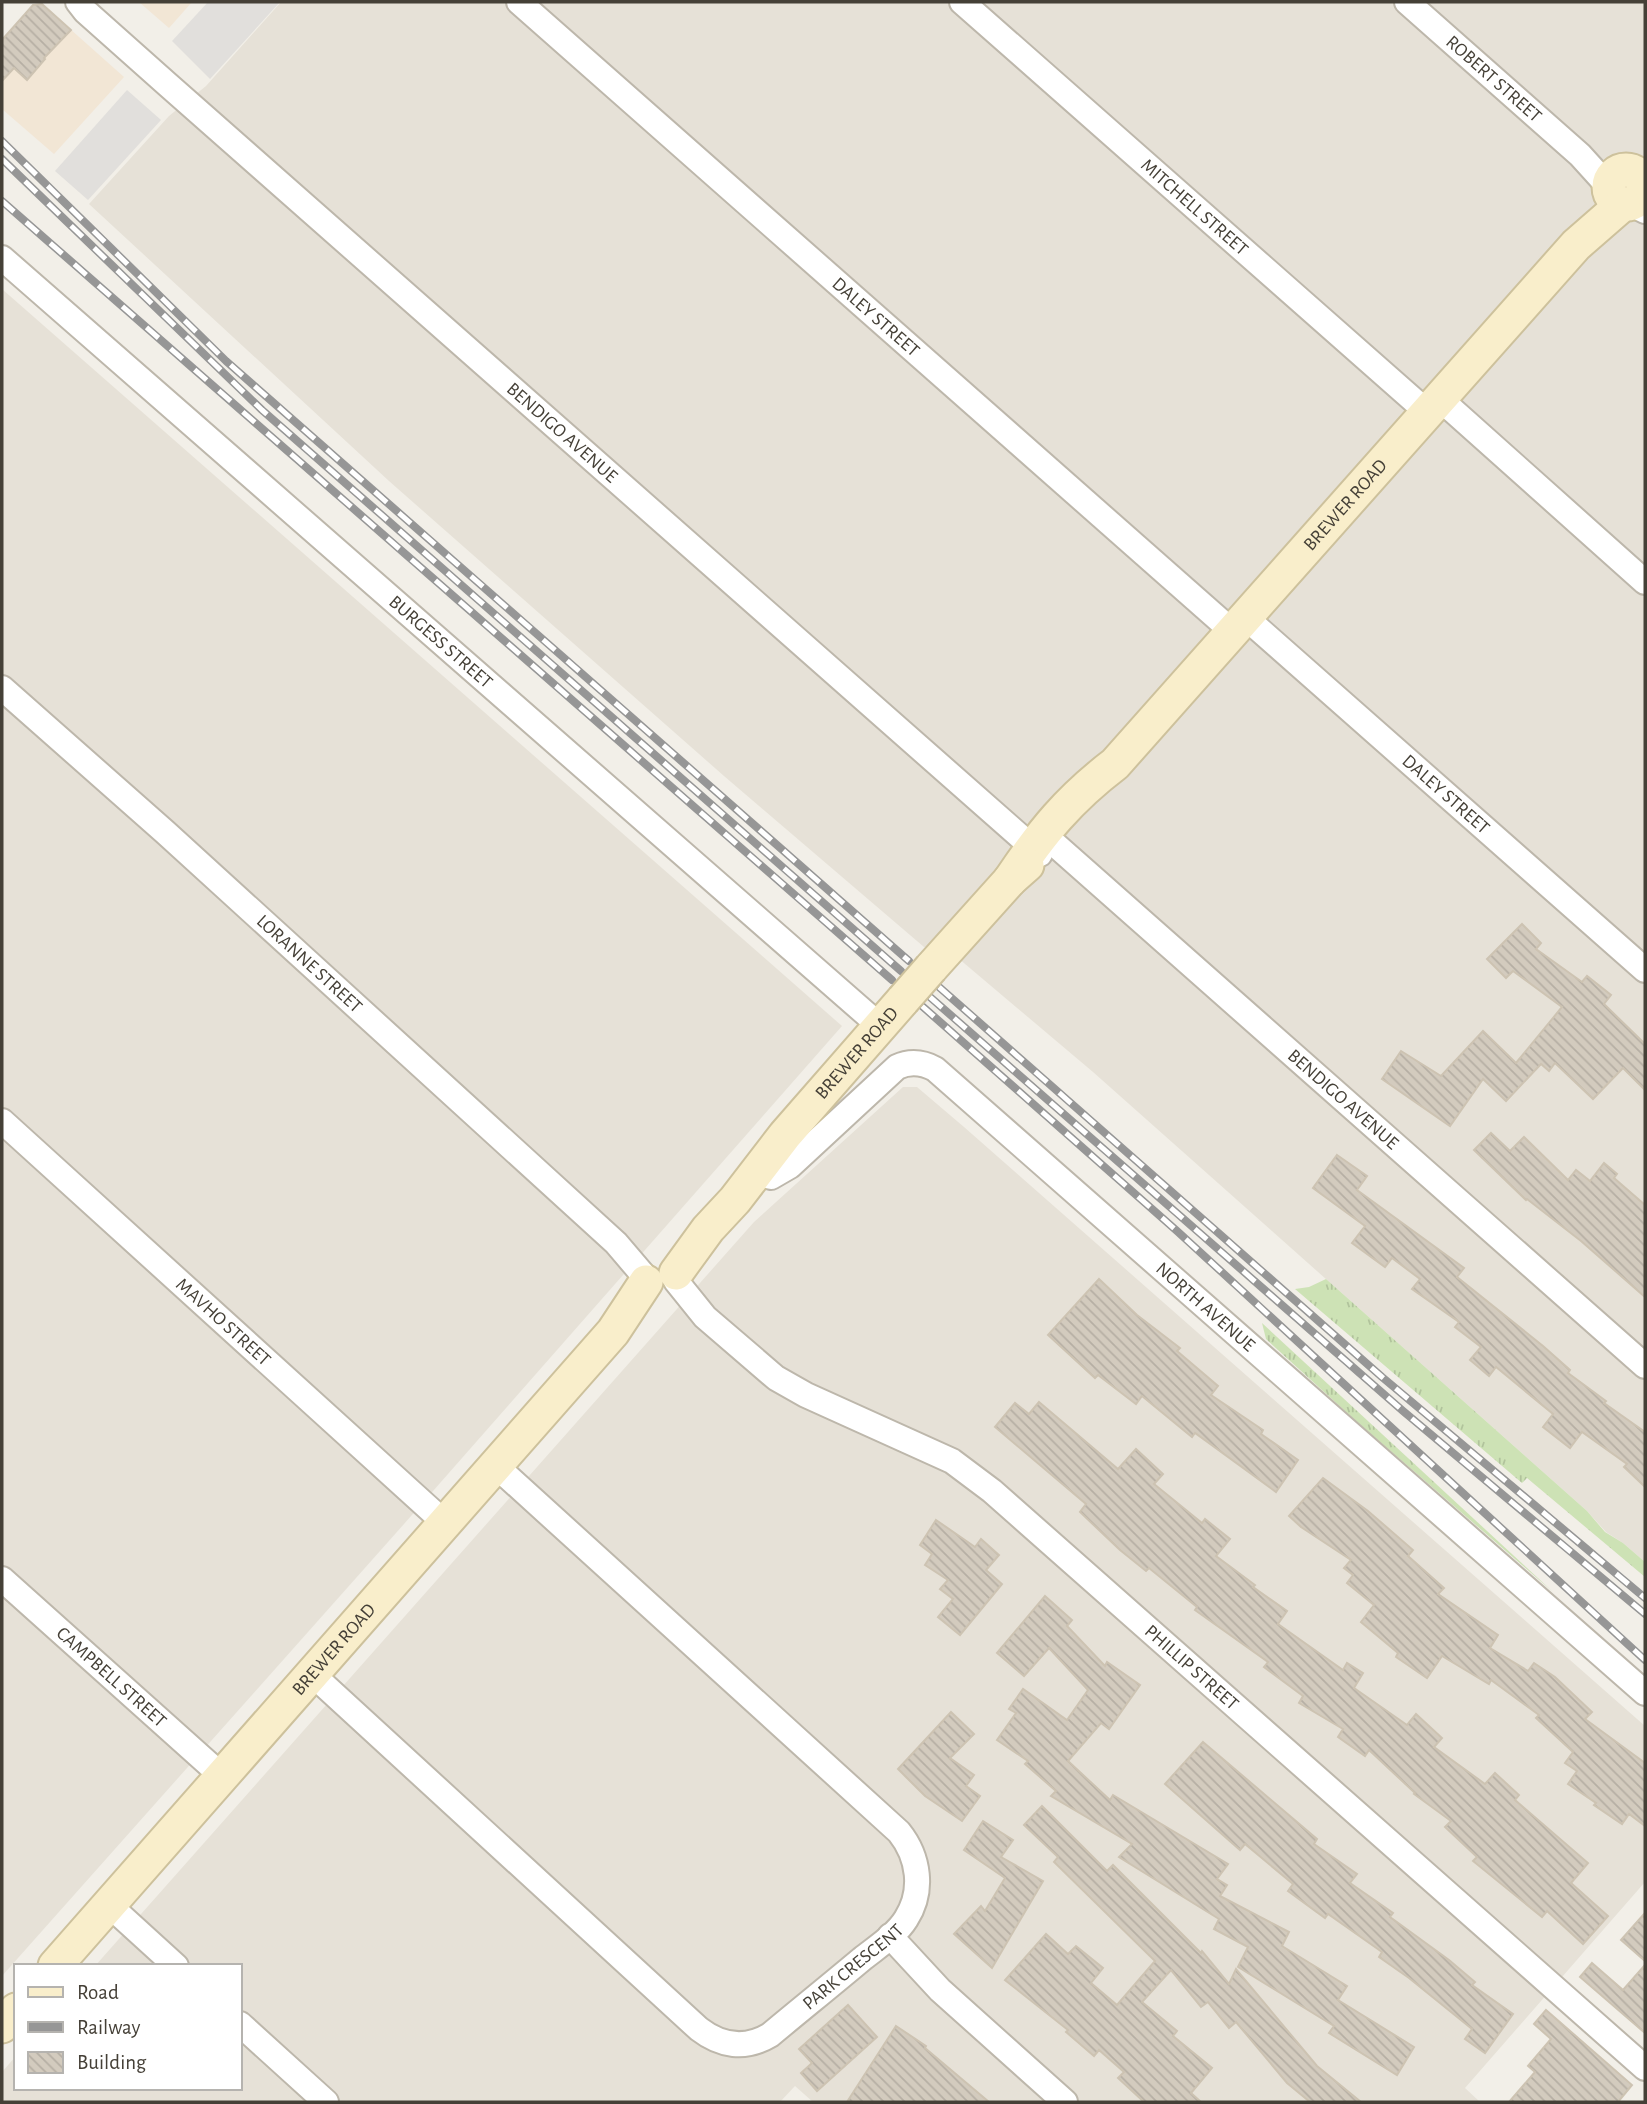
<svg xmlns="http://www.w3.org/2000/svg" width="1647" height="2104" font-family="'Alegreya Sans',sans-serif">
<defs>
<pattern id="grass-tufts" width="24" height="20" patternUnits="userSpaceOnUse" patternTransform="scale(1.75)"><rect width="24" height="20" fill="#cde2b5"/><path d="M3 7l-1-3M5 7V3M7 7l1-3M15 17l-1-3M17 17v-4M19 17l1-3" fill="none" stroke="#b1c39c"/></pattern>
<pattern id="building-back-hatch" width="6" height="6" patternUnits="userSpaceOnUse" patternTransform="scale(1.75)"><rect width="6" height="6" fill="#d3cbbe"/><path d="M-1 5l2 2M0 0l6 6M5-1l2 2" fill="none" stroke="#b6afa4"/></pattern>
</defs>
<rect width="100%" height="100%" fill="#f2efe8"/>
<g fill="#e6e1d7">
<path d="M281 2H1645V1562L1623 1543 1606 1532 1587 1511 1093 1072 958 958 924 947 724 776 389 481 89 204 169 116 206 86Z"/>
<path d="M2 289 842 1026 404 1524 2 1976Z"/>
<path d="M903 1087H917L964 1127 1645 1726V1882L1465 2088 1480 2102H813L795 2086 780 2102H2V2072L16 2056V2088H240V1966H95L754 1222Z"/>
</g>
<g fill="#f2e6d5">
<path d="M139 2H192L169 28Z"/>
<path d="M42 4 124 77 54 154 2 109V40L33 5Z"/>
</g>
<g fill="url(#grass-tufts)">
<path d="M1326 1279 1587 1511 1605 1532 1623 1543 1645 1562V1577L1527 1478 1522 1483 1295 1289 1309 1287Z"/>
<path d="M1262 1323 1553 1592 1356 1421 1266 1339Z"/>
</g>
<g fill="#e1dfdc">
<path d="M208 2H280L210 79 172 41Z"/>
<path d="M127 90 161 120 88 200 55 171Z"/>
</g>
<g fill="url(#building-back-hatch)" stroke="#cdc3b2" stroke-width="2">
<path d="M42 4 71 30 44 58 45 59 27 80 14 68 2 81V40L33 5Z"/>
<path d="M1522 924 1541 943 1536 949 1582 982 1587 976 1611 995 1604 1004 1645 1044V1090L1623 1068 1593 1099 1555 1063 1549 1071 1541 1064 1506 1101 1483 1079 1450 1126 1382 1079 1401 1051 1441 1076 1483 1031 1516 1063 1562 1007 1513 971 1506 978 1487 959Z"/>
<path d="M1491 1133 1510 1151 1524 1137 1568 1180 1576 1170 1590 1181 1604 1163 1617 1174 1614 1178 1645 1205V1297L1581 1241 1527 1199 1526 1200 1474 1150Z"/>
<path d="M1337 1155 1367 1176 1357 1190 1464 1268 1457 1277 1543 1346 1570 1370 1568 1373 1606 1401 1604 1403 1645 1432V1487L1624 1467 1627 1464 1582 1432 1570 1448 1543 1427 1553 1414 1496 1367 1489 1376 1470 1360 1481 1347 1455 1327 1459 1322 1412 1289 1420 1279 1392 1258 1385 1267 1352 1243 1365 1226 1313 1188Z"/>
<path d="M1099 1279 1137 1315 1180 1348 1177 1351 1218 1386 1211 1395 1263 1430 1261 1434 1298 1460 1276 1492 1195 1433 1192 1437 1142 1396 1136 1404 1098 1375 1095 1378 1048 1335Z"/>
<path d="M1039 1402 1118 1469 1136 1449 1163 1474 1154 1484 1202 1523 1205 1519 1230 1539 1216 1556 1255 1585 1253 1587 1287 1611 1278 1624 1343 1670 1347 1663 1363 1673 1354 1688 1407 1725 1416 1714 1442 1738 1434 1747 1485 1784 1495 1773 1519 1795 1515 1800 1588 1863 1571 1883 1608 1916 1583 1944 1547 1911 1542 1917 1473 1861 1477 1857 1445 1827 1451 1821 1414 1794 1415 1793 1369 1750 1365 1756 1338 1737 1343 1729 1299 1703 1303 1696 1264 1667 1268 1662 1195 1610 1197 1607 1149 1568 1146 1571 1120 1550 1080 1512 1086 1504 995 1427 1015 1403 1029 1414Z"/>
<path d="M1323 1478 1368 1511 1413 1550 1408 1556 1444 1588 1438 1594 1498 1635 1490 1648 1528 1671 1534 1663 1555 1677 1592 1712 1585 1719 1645 1763V1826L1629 1814 1622 1824 1594 1805 1596 1803 1568 1784 1577 1771 1565 1763 1573 1752 1536 1718 1539 1715 1491 1680 1489 1684 1442 1656 1427 1678 1396 1657 1398 1653 1361 1622 1374 1605 1347 1583 1353 1575 1344 1568 1351 1560 1301 1527 1289 1516Z"/>
<path d="M936 1520 975 1547 981 1539 999 1555 986 1570 1002 1584 960 1635 938 1617 953 1599 940 1589 948 1580 925 1565 932 1554 920 1545Z"/>
<path d="M1045 1596 1072 1620 1067 1626 1105 1666 1107 1662 1140 1685 1109 1729 1101 1723 1068 1761 1110 1800 1113 1795 1228 1864 1217 1879 1227 1885 1220 1896 1289 1932 1282 1946 1347 1986 1338 2000 1414 2047 1397 2075 1329 2033 1334 2026 1238 1967 1248 1947 1214 1929 1219 1919 1119 1857 1132 1844 1051 1796 1056 1791 1025 1764 1028 1761 997 1740 1016 1713 1009 1709 1023 1689 1067 1720 1088 1690 1049 1648 1024 1676 997 1653Z"/>
<path d="M951 1712 974 1734 950 1758 974 1775 966 1786 980 1796 962 1821 925 1796 898 1769Z"/>
<path d="M1203 1742 1317 1839 1314 1844 1357 1874 1350 1883 1393 1913 1390 1917 1449 1960 1475 1982 1472 1985 1513 2014 1485 2053 1465 2039 1472 2029 1409 1978 1379 1957 1382 1952 1328 1914 1325 1918 1288 1891 1293 1884 1245 1844 1240 1850 1165 1784Z"/>
<path d="M1042 1806 1107 1871 1113 1865 1201 1953 1202 1951 1229 1984 1236 1969 1317 2066 1361 2102H1310L1287 2083 1236 2022 1229 2028 1208 2002 1201 2007 1171 1970 1142 2002 1177 2031 1173 2036 1212 2068 1191 2093 1201 2102H1144L1118 2078 1124 2072 1099 2050 1094 2056 1066 2032 1068 2030 1005 1980 1046 1934 1068 1954 1076 1946 1103 1968 1091 1983 1117 2005 1155 1961 1054 1862 1058 1857 1024 1825Z"/>
<path d="M983 1821 1013 1840 1001 1857 1043 1881 992 1968 954 1934 981 1906 985 1911 1005 1878 964 1850Z"/>
<path d="M1645 1913V1961L1621 1940Z"/>
<path d="M1592 1963 1623 1990 1645 1965V2033L1580 1977Z"/>
<path d="M848 2005 877 2037 817 2091 801 2073 812 2063 799 2049Z"/>
<path d="M1546 2010 1632 2085 1618 2102H1509L1535 2072 1528 2066 1551 2039 1534 2024Z"/>
<path d="M896 2026 926 2046 925 2048 989 2102H847Z"/>
</g>
<g fill="none" stroke-linecap="round" stroke-linejoin="round">
<g stroke="#bdb7ab" stroke-width="28">
<g id="street">
<path id="s1" d="M78 2 85 11 167 84 1040 854"/>
<path id="s2" d="M519 2 1233 632"/>
<path id="s3" d="M962 2 1427 412"/>
<path id="s4" d="M1407 2 1580 155 1609 187"/>
<path d="M1631 204 1645 211"/>
<path id="s5" d="M2 258 880 1026"/>
<path d="M1439 398 1645 582"/>
<path id="s6" d="M1245 617 1645 970"/>
<path id="s7" d="M2 688 165 832 616 1243 645 1277"/>
<path id="s8" d="M1042 833 1645 1366"/>
<path id="s9" d="M2 1121 445 1523"/>
<path id="s10" d="M756 1173 771 1177 790 1166 897 1067C910 1061 922 1062 935 1069L1645 1693"/>
<path id="s11" d="M676 1281 705 1317 776 1378 806 1395 952 1461 992 1491 1645 2068"/>
<path id="s12" d="M2 1579 222 1776"/>
<path id="s13" d="M312 1674 699 2029C721 2046 745 2050 770 2035 800 2010 831 1985 862 1959 877 1947 896 1935 906 1919 924 1891 919 1857 899 1832L496 1466"/>
<path d="M109 1905 176 1966"/>
<path d="M890 1936 940 1990 1065 2102"/>
<path d="M240 2024 326 2102"/>
</g>
</g>
<g stroke="#cdc19c" stroke-width="37">
<g id="secondary">
<circle cx="1626" cy="187" r="17"/>
<path id="s14" d="M1010 880C1042 832 1069 799 1115 764L1576 245 1623 204"/>
<path d="M931 968 1010 880 1027 865"/>
<path id="s15" d="M676 1273 708 1229 735 1200 785 1135 903 1000"/>
<path id="s16" d="M55 1966 613 1332 646 1282"/>
<path d="M2 2026 16 2010"/>
</g>
</g>
<use href="#street" stroke="#fff" stroke-width="24"/>
<use href="#secondary" stroke="#f9eecb" stroke-width="33"/>
<g stroke="#969696" stroke-width="8">
<g id="rail">
<path d="M2 141 226 361 909 961"/>
<path d="M2 159 262 410 901 971"/>
<path d="M2 201 892 980"/>
<path d="M939 987 1382 1377 1645 1598"/>
<path d="M930 997 1403 1411 1645 1614"/>
<path d="M922 1006 1177 1231 1645 1660"/>
</g>
</g>
<use href="#rail" stroke="#fff" stroke-width="5" stroke-dasharray="16" stroke-linecap="butt"/>
<g stroke="#cdc19c" stroke-width="37" stroke-linecap="butt">
<path id="secondary-bridge" d="M903 1000 931 968"/>
</g>
<use href="#secondary-bridge" stroke="#f9eecb" stroke-width="33"/>
</g>
<g text-anchor="middle" dominant-baseline="central" stroke-width="5" stroke-linejoin="round" paint-order="stroke">
<g font-size="19" fill="#454037" stroke="#fff">
<text stroke="none"><textPath href="#s4" startOffset="116">ROBERT STREET</textPath></text>
<text stroke="none"><textPath href="#s3" startOffset="310">MITCHELL STREET</textPath></text>
<text stroke="none"><textPath href="#s2" startOffset="476">DALEY STREET</textPath></text>
<text stroke="none"><textPath href="#s1" startOffset="648">BENDIGO AVENUE</textPath></text>
<text stroke="none"><textPath href="#s14" startOffset="504">BREWER ROAD</textPath></text>
<text stroke="none"><textPath href="#s5" startOffset="583">BURGESS STREET</textPath></text>
<text stroke="none"><textPath href="#s6" startOffset="268">DALEY STREET</textPath></text>
<text stroke="none"><textPath href="#s7" startOffset="413">LORANNE STREET</textPath></text>
<text stroke="none"><textPath href="#s15" startOffset="285">BREWER ROAD</textPath></text>
<text stroke="none"><textPath href="#s8" startOffset="402">BENDIGO AVENUE</textPath></text>
<text stroke="none"><textPath href="#s10" startOffset="583">NORTH AVENUE</textPath></text>
<text stroke="none"><textPath href="#s9" startOffset="299">MAVHO STREET</textPath></text>
<text stroke="none"><textPath href="#s16" startOffset="422">BREWER ROAD</textPath></text>
<text stroke="none"><textPath href="#s11" startOffset="651">PHILLIP STREET</textPath></text>
<text stroke="none"><textPath href="#s12" startOffset="147">CAMPBELL STREET</textPath></text>
<text stroke="none"><textPath href="#s13" startOffset="709">PARK CRESCENT</textPath></text>
</g>
</g>
<rect width="1647" height="2104" fill="none" stroke="#454037" stroke-width="7"/>
<rect x="14" y="1964" width="228" height="126" fill="#ffffff" stroke="#b5b3af" stroke-width="2"/>
<rect x="28" y="1987" width="35" height="10" fill="#f9eecb" stroke="#b5b3af" stroke-width="2"/>
<text x="77" y="1999" font-size="21" fill="#454037">Road</text>
<rect x="28" y="2022" width="35" height="10" fill="#969696" stroke="#b5b3af" stroke-width="2"/>
<text x="77" y="2034" font-size="21" fill="#454037">Railway</text>
<rect x="28" y="2052" width="35" height="21" fill="url(#building-back-hatch)" stroke="#b5b3af" stroke-width="2"/>
<text x="77" y="2069" font-size="21" fill="#454037">Building</text>
</svg>
